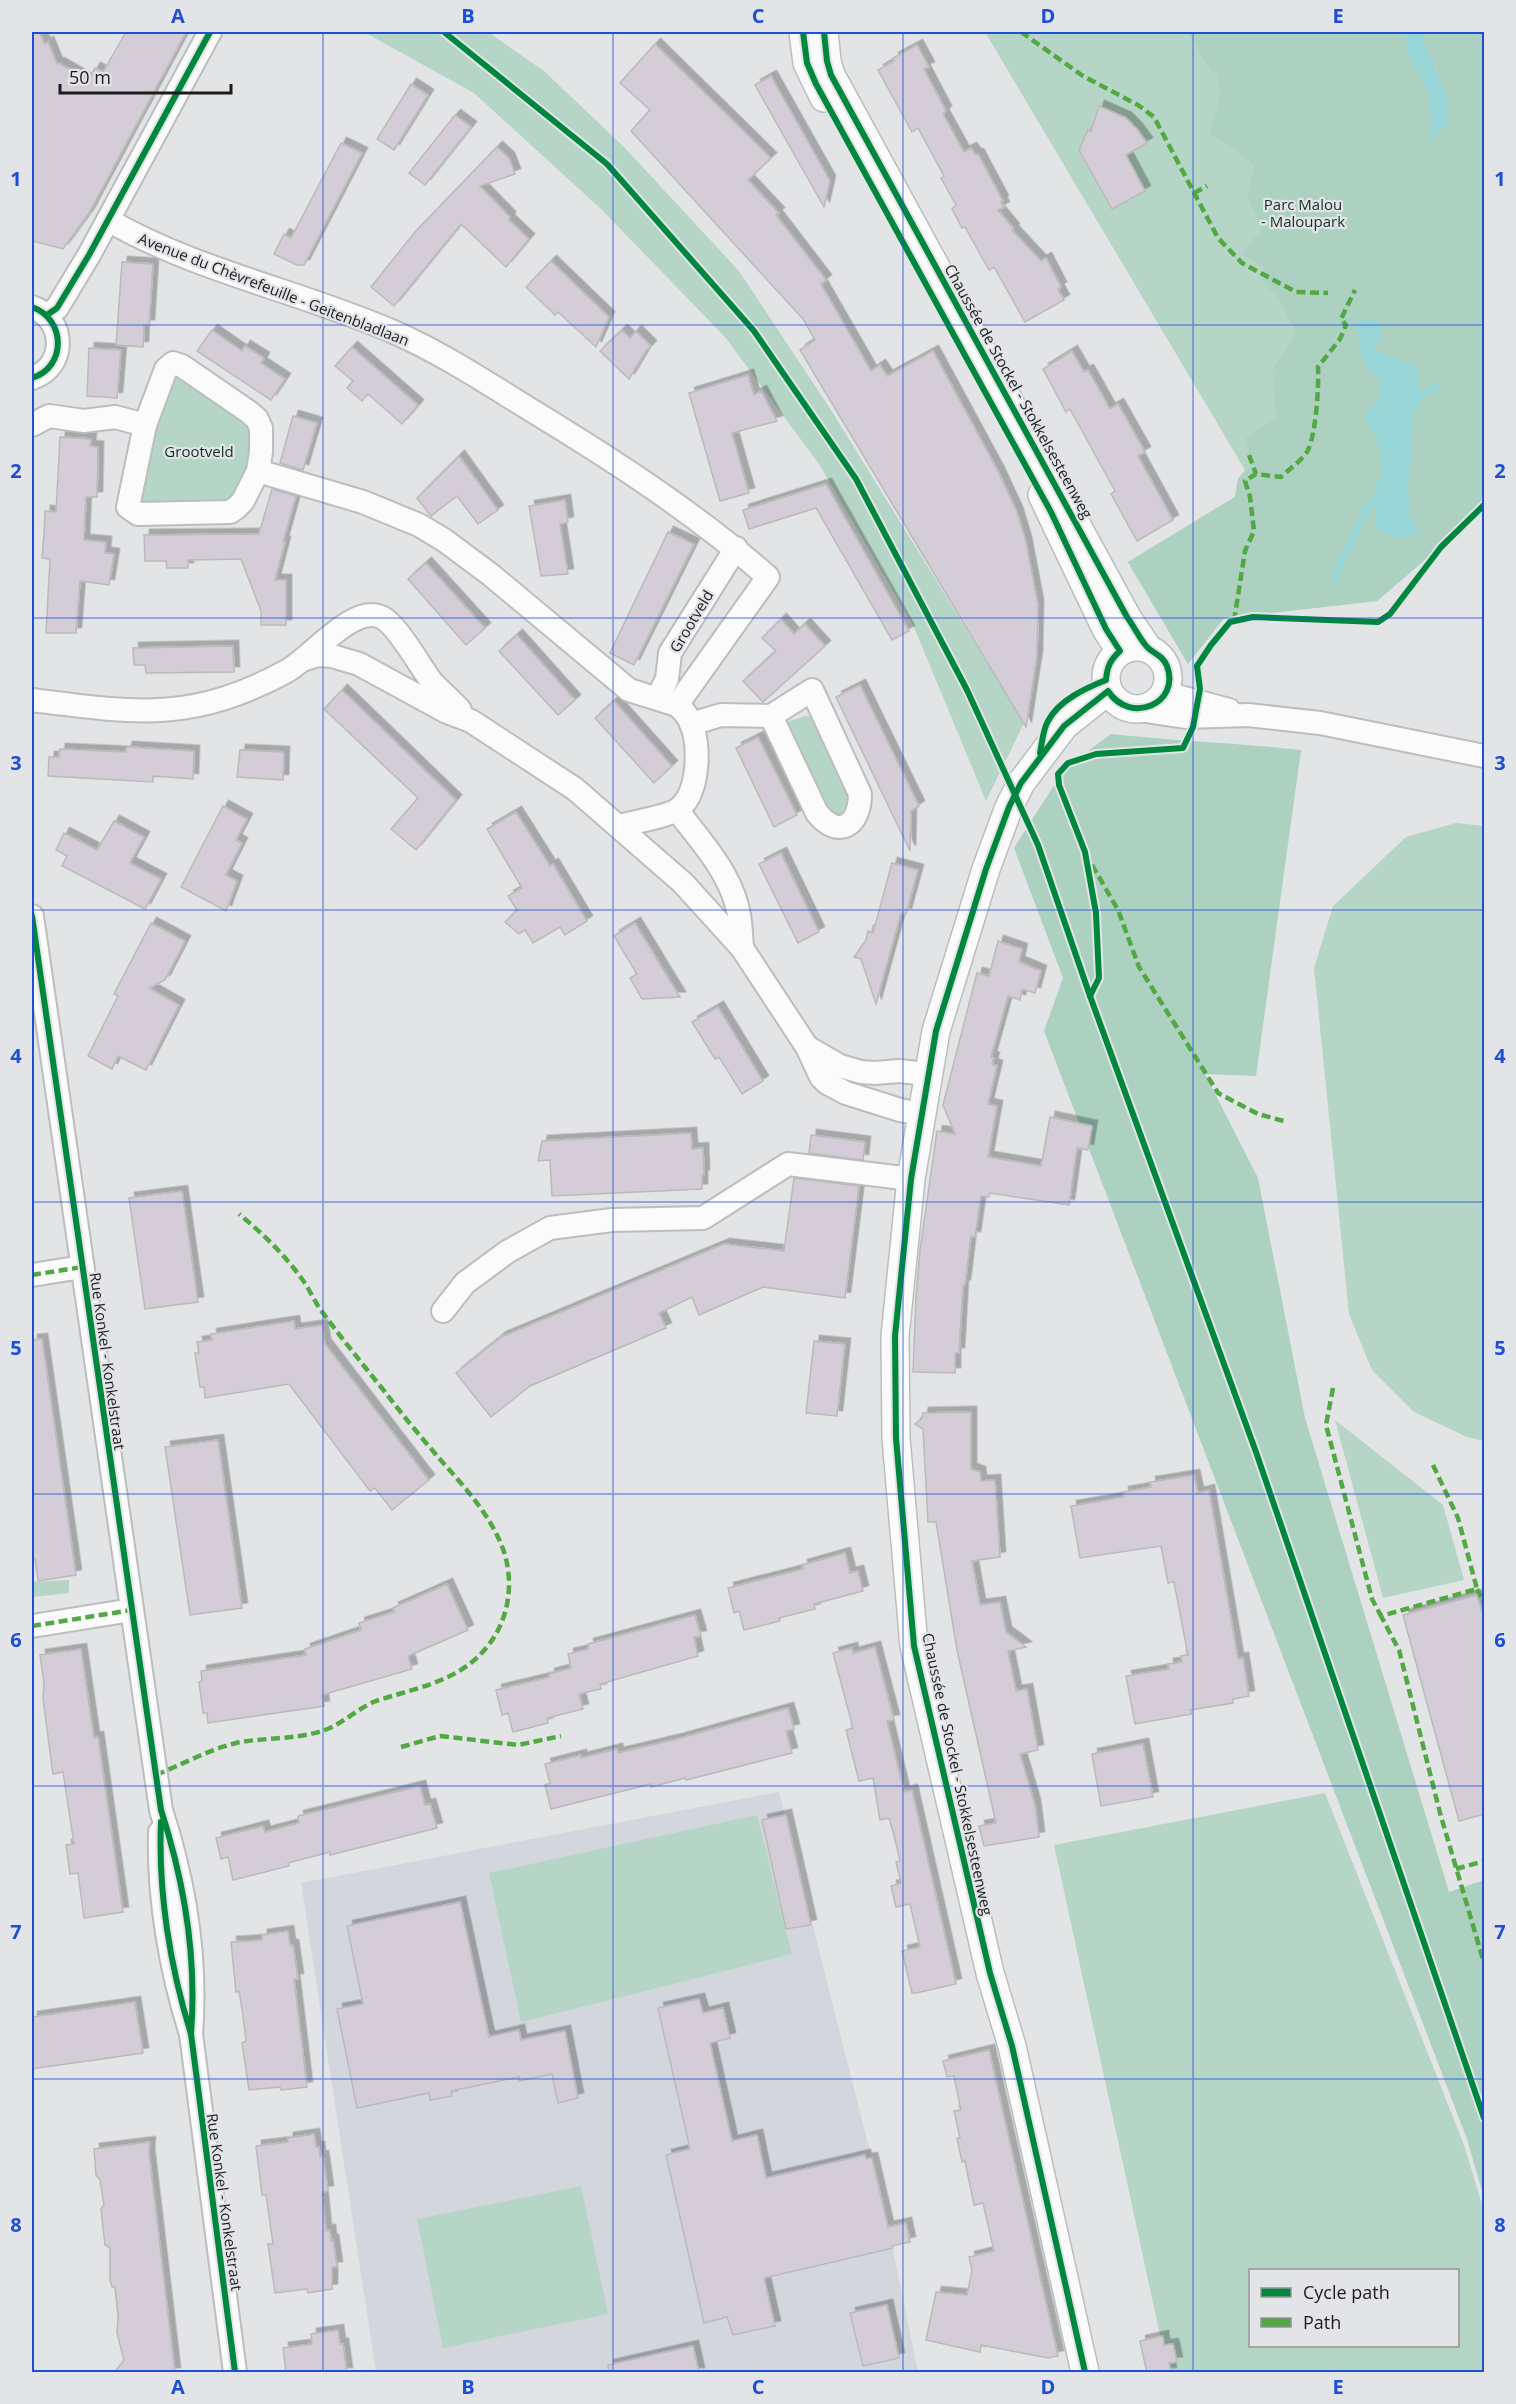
<svg xmlns="http://www.w3.org/2000/svg" width="1516" height="2404" font-family="'Open Sans',sans-serif">
<defs>
<filter id="shadow"><feDropShadow dx="5.5" dy="-5.5" stdDeviation="0" flood-color="#0004"/></filter>
</defs>
<rect width="100%" height="100%" fill="#e3e4e6"/>
<path fill="#d3d6dc" d="M779 1792 886 2215 918 2372H376L301 1883Z"/>
<g fill="#b5d5c6" fill-rule="evenodd">
<path d="M364 32H488L544 71 625 148 739 271 831 410 997 679 1026 719 986 801 914 627 819 464 725 337 601 209 474 93Z"/>
<path d="M985 32H1484V509L1377 601 1224 618 1188 664 1128 562 1235 497 1238 479 1245 470Z"/>
<path d="M173 373 245 415 257 445 237 501 140 509 144 447Z"/>
<path d="M806 716 814 717 852 789 847 817H830L785 730 786 722Z"/>
<path d="M1456 823 1484 826V1441L1467 1437 1414 1412 1372 1370 1349 1314 1314 968 1333 906 1406 837Z"/>
<path d="M1335 1420 1443 1505 1464 1580 1383 1598Z"/>
<path d="M69 1580V1593L32 1597V1582Z"/>
<path d="M1325 1793 1464 2145 1484 2211V2372H1168L1054 1845ZM1250 2270H1458V2346H1250Z"/>
<path d="M757 1815 792 1954 521 2022 489 1873Z"/>
<path d="M581 2186 608 2314 443 2348 417 2219Z"/>
</g>
<g fill="#acd1c0" fill-rule="evenodd">
<path d="M1188 32H1405L1408 55 1427 89 1431 122 1429 140 1437 70 1423 38 1424 32H1484V509L1377 601 1224 618 1188 664 1128 562 1235 497 1238 479 1252 465 1246 438 1276 416 1272 372 1296 332 1279 300 1261 279 1266 269 1241 254 1262 229 1247 196 1255 165 1210 133 1221 93 1217 74 1211 71ZM1358 318 1383 325 1373 351 1413 414 1411 460 1407 484 1410 515 1420 533 1375 528V485L1383 476 1381 447 1366 413 1379 400 1380 379Z"/>
<path d="M1111 734C1174 741 1238 743 1301 750L1256 1076 1205 1074 1258 1178 1305 1418 1449 1892 1484 1880V2198L1467 2139 1044 1031 1063 978 1014 848 1065 768Z"/>
</g>
<g fill="#97d5d7">
<path d="M1405 32H1424L1423 39 1447 97V123L1428 141 1431 122 1427 89 1408 54Z"/>
<path d="M1357 318 1370 320 1383 325 1374 351 1386 354 1416 367 1420 381V405L1413 415 1411 460 1407 484 1410 515 1421 533C1400 540 1394 538 1375 528V485L1383 475C1381 454 1380 439 1365 423L1366 413 1379 400 1380 379C1358 363 1359 343 1357 318Z"/>
</g>
<g fill="none" stroke-linecap="round" stroke-linejoin="round">
<g stroke="#97d5d7" stroke-width="7">
<path d="M1414 401 1438 384"/>
<path d="M1334 579 1367 508 1379 495"/>
</g>
</g>
<g fill="#d4ccd6" stroke="#bababb" stroke-width="1.5" filter="url(#shadow)">
<path d="M32 32H39L45 44 48 42 57 64 59 63 88 80 95 68 103 72 126 32H186L89 213 63 249 32 241Z"/>
<path d="M655 44 771 158 748 180 779 213 776 215 826 280 821 284 871 371 880 365 887 376 933 351 998 471 1017 512 1026 542 1038 605 1037 656 1026 727 800 350 815 340 803 319 631 131 650 110 620 83Z"/>
<path d="M917 45 929 67 924 69 946 111 943 114 964 152 971 148 976 155 978 154 1003 201 1001 202 1004 207 998 210 1014 229 1012 230 1041 261 1046 258 1061 287 1058 289 1064 300 1025 322 994 267 989 270 965 227 962 228 952 209 956 205 941 178 944 176 918 128 912 132 878 70 894 61 893 58Z"/>
<path d="M771 76 830 181 824 207 755 85Z"/>
<path d="M411 84 428 95 394 150 377 139Z"/>
<path d="M1099 106 1126 118 1137 129 1147 143 1126 155 1145 191 1112 209 1079 150 1088 130 1091 131Z"/>
<path d="M455 115 471 127 425 185 409 173Z"/>
<path d="M341 143 362 153 304 265H297L274 254 284 234 291 238Z"/>
<path d="M497 147 509 158 515 174 480 186 510 217 509 220 529 239 506 267 461 224 394 306 371 287 415 232Z"/>
<path d="M551 261 609 317 596 347 558 312 555 315 526 287Z"/>
<path d="M122 262 153 264 149 325H144L143 347 116 345Z"/>
<path d="M212 330 242 351 245 346 264 358 261 363 285 379 271 400 197 351Z"/>
<path d="M622 330 630 338 636 331 651 346 645 352 629 379 600 351Z"/>
<path d="M352 347 418 405 402 424 368 394 362 401 347 388 353 381 335 366Z"/>
<path d="M89 348 121 350 117 398 87 396Z"/>
<path d="M1072 351 1084 372 1088 370 1110 409 1118 404 1145 452 1138 456 1173 520 1137 541 1111 494 1115 491 1070 409 1066 412 1043 369Z"/>
<path d="M748 375 754 395 761 391 777 421 732 433 749 493 720 501 689 393Z"/>
<path d="M293 416 317 423 303 470 280 463Z"/>
<path d="M60 437 91 439 90 446 98 447 97 497H86L84 540 106 542 105 553 114 554 109 585 80 581 76 633H46L50 559 42 558 44 534 45 511 56 512Z"/>
<path d="M459 456 498 510 478 524 457 496 431 516 417 498Z"/>
<path d="M826 484 909 631 892 640 816 508 749 529 743 510Z"/>
<path d="M272 489 296 496 283 542H285L275 580H286V625H261V611L241 559 188 560V568H167L166 561H145L144 535 259 534Z"/>
<path d="M565 500 568 522 560 524 568 574 541 576 529 506Z"/>
<path d="M668 532 694 544 634 665 610 653Z"/>
<path d="M426 563 485 628 466 645 408 579Z"/>
<path d="M781 619 794 634 805 624 825 646 763 702 743 681 776 651 762 638Z"/>
<path d="M517 635 575 700 558 715 499 651Z"/>
<path d="M233 646 234 672 146 673 145 665H134L133 648Z"/>
<path d="M860 685 919 806 911 811 910 851 836 697Z"/>
<path d="M342 690 456 800 416 850 391 829 418 798 324 709Z"/>
<path d="M614 701 672 766 654 783 595 718Z"/>
<path d="M758 737 797 815 774 827 736 748Z"/>
<path d="M127 747 194 751 193 779 153 776V782L48 776 49 757H59L60 749 126 752Z"/>
<path d="M240 750 284 752 283 780 237 777Z"/>
<path d="M223 806 247 819 236 840 242 843 226 875 237 881 226 911 181 887Z"/>
<path d="M516 812 550 866 553 864 587 921 565 935 560 927 533 943 525 930 519 934 505 922 517 910 508 896 522 888 487 829Z"/>
<path d="M114 821 144 837 130 863 161 879 145 909 62 866 67 856 56 850 64 833 97 850Z"/>
<path d="M781 853 819 932 798 943 759 864Z"/>
<path d="M892 863 918 870 906 914 901 913 876 1004 861 959 854 957 866 940 868 931 873 933Z"/>
<path d="M151 923 185 941 165 980 149 988 179 1005 146 1070 118 1056 112 1069 88 1056 118 996 114 994Z"/>
<path d="M635 923 658 961 680 997 642 999 630 978 637 974 614 936Z"/>
<path d="M998 941 1022 949 1019 962 1041 971 1035 993 1022 989 1020 1000 1008 996 1002 1018 991 1057 994 1058 992 1064 997 1066 988 1104 997 1106 988 1157 1041 1166 1050 1117 1092 1126 1088 1150 1077 1148 1069 1205 990 1193 989 1197 981 1196 975 1237 971 1236 965 1285H963L959 1353H955V1373L913 1372 916 1297 920 1250 937 1131 955 1134 943 1105 977 973 989 976Z"/>
<path d="M718 1007 763 1081 742 1094 719 1057 715 1059 692 1022Z"/>
<path d="M691 1133 692 1149 703 1148 704 1175H702V1189L552 1196 550 1160 538 1161 542 1141Z"/>
<path d="M811 1135 865 1142 863 1160 809 1153Z"/>
<path d="M794 1178 859 1186 845 1298 763 1287 699 1315 692 1297 659 1313 666 1328 530 1386 491 1417 456 1373 501 1337 724 1244 784 1251Z"/>
<path d="M182 1191 198 1302 145 1309 129 1198Z"/>
<path d="M294 1321 295 1329 322 1325 325 1344 429 1480 392 1510 375 1488 370 1491 289 1384 205 1398 204 1387H200L195 1353H199L197 1342 212 1340 211 1334Z"/>
<path d="M42 1339 76 1575 38 1581 35 1559 32 1560V1340Z"/>
<path d="M814 1341 845 1344 837 1416 806 1413Z"/>
<path d="M971 1412V1469L980 1472 981 1481 995 1480 1000 1557 972 1561 980 1605 1000 1602 1006 1632 1026 1647 1008 1651 1016 1691 1027 1689 1038 1750 1020 1754 1035 1805 1039 1837 984 1846 979 1826 996 1823 957 1650 936 1522H928L923 1429 915 1424 922 1418 923 1413Z"/>
<path d="M218 1440 242 1608 190 1615 165 1447Z"/>
<path d="M1194 1475 1198 1493 1209 1490 1238 1659 1243 1658 1249 1696 1233 1699V1703L1190 1710 1192 1714 1135 1724 1126 1676 1169 1669 1168 1664 1182 1662 1181 1656 1188 1655 1174 1582 1168 1583 1161 1546 1080 1558 1071 1506 1124 1497 1123 1492 1151 1487 1150 1482Z"/>
<path d="M845 1553 850 1573 858 1571 863 1591 814 1604 815 1609 779 1618 780 1621 744 1630 739 1611 734 1613 728 1588 803 1569 802 1565Z"/>
<path d="M447 1584 468 1630 408 1656 412 1669 322 1695 324 1706 208 1723 207 1713H203L199 1682 202 1681 201 1671 306 1655 305 1649 361 1630 359 1623 394 1612 393 1608Z"/>
<path d="M1477 1595 1485 1622V1814L1459 1821 1403 1615Z"/>
<path d="M695 1615 701 1636 694 1637 698 1656 600 1684 601 1689 579 1694 583 1709 547 1718 548 1723 513 1732 508 1713 502 1715 496 1690 550 1677 549 1674 571 1668 568 1654 589 1649 588 1644Z"/>
<path d="M875 1647 894 1720 887 1721 904 1792 912 1790 956 1984 916 1993H912L902 1951 920 1947 910 1904 896 1907 891 1886 901 1883 896 1862 900 1861 895 1839 889 1818 880 1820 873 1778 859 1781 846 1730 853 1728 833 1653 852 1648 853 1653Z"/>
<path d="M81 1649 94 1738 98 1737 123 1912 84 1918 78 1873 70 1874 66 1845 74 1844 63 1772 53 1774 43 1699 44 1683 40 1655Z"/>
<path d="M788 1708 794 1729 786 1731 792 1753 686 1780 685 1778 651 1787V1784L551 1809 545 1785 550 1783 545 1764 581 1755V1758L617 1749 618 1753 677 1739Z"/>
<path d="M1143 1744 1153 1797 1101 1806 1092 1754Z"/>
<path d="M420 1786 425 1805 430 1804 437 1828 330 1855V1852L288 1863 289 1866 233 1880 228 1857 221 1859 216 1838 263 1826 265 1832 299 1823 298 1816Z"/>
<path d="M786 1815 811 1925 786 1929 762 1820Z"/>
<path d="M460 1902 489 2037 519 2030 521 2040 565 2031 578 2098 558 2103 552 2074 519 2081V2077L451 2091 452 2096 430 2100 429 2093 357 2108 337 2009 363 2004 347 1926Z"/>
<path d="M288 1931 290 1945H293L298 1979H294L307 2087 281 2090 280 2087 249 2090 242 2043 246 2041 243 2016 239 1991 236 1992 231 1942 262 1940V1935Z"/>
<path d="M699 1999 703 2013 723 2008 730 2038 710 2043 732 2141 757 2135 766 2178 865 2155 866 2159 872 2158 888 2227 906 2223 910 2242 892 2246 893 2248 764 2278 775 2326 733 2335 727 2317 704 2323 666 2155 690 2149 658 2008Z"/>
<path d="M135 2002 143 2053 32 2069V2017Z"/>
<path d="M989 2050 1058 2356 1048 2358 981 2345 980 2352 926 2340 936 2292 967 2295 972 2270 969 2257 994 2251 983 2203 974 2205 965 2161 962 2162 957 2138H960L954 2111 961 2110 954 2076 947 2077 943 2061Z"/>
<path d="M314 2134 316 2147H319L320 2157 323 2156 328 2191 322 2192 326 2231 330 2230 331 2241 333 2240 337 2267H332V2289L308 2293 307 2289 275 2293 268 2244H273L266 2195H262L256 2146 288 2142V2138Z"/>
<path d="M150 2142 149 2153 175 2373H114L124 2360 117 2333 118 2316 115 2287H112L110 2279V2248L105 2245 101 2209 104 2205 100 2180 96 2175 94 2149Z"/>
<path d="M887 2305 899 2358 863 2366 850 2313Z"/>
<path d="M338 2330 340 2344H343L347 2373H286L283 2348 312 2344 311 2334Z"/>
<path d="M1163 2336 1164 2345 1173 2344 1177 2362 1169 2363 1171 2373H1147L1140 2341Z"/>
<path d="M693 2346 699 2373H609L608 2365Z"/>
</g>
<g fill="none" stroke-linecap="round" stroke-linejoin="round">
<g stroke="#bcbdbe" stroke-width="26">
<g id="minor">
<path d="M108 220C196 271 303 292 396 333 441 353 484 381 526 407 610 458 694 512 768 577L677 705C683 710 688 716 691 723 700 746 700 794 677 810 666 817 633 822 619 826"/>
<path d="M32 307C66 319 67 367 32 378"/>
<path d="M47 315 57 308 89 255 210 32"/>
<path d="M173 363 182 366 249 412 257 419 261 428V452L258 471 243 501 236 508 230 512 138 514 128 507 145 425 166 369Z"/>
<path d="M32 425 49 416 84 421 115 417 145 425"/>
<path d="M258 471 363 502 419 525 444 540 491 575 629 690 677 705"/>
<path d="M305 659 318 655 332 656 359 664 447 712 471 721 575 789 683 883 742 948 807 1047 821 1077 827 1083 846 1093 900 1110 921 1114"/>
<path d="M812 690 860 794C860 825 839 840 817 813L771 716Z"/>
<path d="M1165 693 1229 710"/>
<path d="M658 697 667 679 670 653 736 548"/>
<path d="M32 700C135 713 191 723 287 671 311 658 353 604 381 617 396 623 420 666 431 681 440 691 451 700 460 710"/>
<path d="M1139 710 1185 717 1248 715 1320 723 1484 756"/>
<path d="M691 724 721 715 771 716"/>
<path d="M677 810C699 839 728 870 737 906 741 919 741 934 742 948"/>
<path d="M32 916 161 1810C184 1881 197 1959 191 2034"/>
<path d="M807 1047 840 1066 861 1072 875 1073 899 1071 927 1074"/>
<path d="M32 1275 82 1267"/>
<path d="M443 1311 465 1283 507 1252 550 1228 612 1220 703 1218 788 1164 911 1179"/>
<path d="M32 1626 132 1610"/>
<path d="M160 1832C158 1897 171 1972 191 2034L235 2372"/>
</g>
</g>
<g stroke="#bcbdbe" stroke-width="30">
<g id="tertiary">
<path d="M803 32 807 63 824 98"/>
<path d="M824 32 827 61 831 75 1127 617 1147 647"/>
<path d="M1042 495 1106 629 1120 651"/>
<circle cx="1137" cy="678" r="31"/>
<path d="M1085 2372 1012 2046 990 1973 914 1646 896 1438 895 1336 911 1179 936 1031 986 869 1009 807 1021 783 1064 726 1108 691"/>
</g>
</g>
<use href="#minor" stroke="#fbfbfb" stroke-width="22"/>
<use href="#tertiary" stroke="#fbfbfb" stroke-width="27"/>
<g stroke="#52a943" stroke-width="4.5" stroke-dasharray="9 4.5" stroke-linecap="butt">
<path d="M1021 32 1083 76 1138 105 1154 117 1218 238 1242 263 1296 292 1328 293"/>
<path d="M1194 193 1207 186"/>
<path d="M1249 455 1256 474"/>
<path d="M1234 621 1245 551 1254 531 1250 497 1245 481 1256 474 1281 477C1289 469 1303 460 1308 450 1316 433 1319 387 1318 367L1340 339 1346 325 1341 319 1355 290"/>
<path d="M1092 865 1118 910 1139 967 1218 1093 1258 1114 1287 1122"/>
<path d="M32 1275 82 1267"/>
<path d="M1333 1388 1326 1425 1372 1599 1381 1616"/>
<path d="M1433 1465 1458 1518 1477 1589 1381 1616 1399 1650 1440 1813 1484 1963"/>
<path d="M1477 1589 1484 1603"/>
<path d="M32 1626 132 1610"/>
<path d="M401 1747 440 1736 518 1745 561 1736"/>
<path d="M156 1775C183 1764 208 1750 236 1743 265 1737 297 1740 325 1730 344 1723 358 1708 376 1701 409 1690 445 1684 472 1662 504 1636 516 1595 505 1555 494 1520 469 1492 445 1465 425 1442 404 1417 385 1392 364 1366 343 1340 323 1313 315 1303 310 1290 302 1279 284 1254 262 1233 239 1214"/>
<path d="M1456 1869 1484 1861"/>
</g>
<g stroke="#e2e4e7" stroke-width="10">
<g id="cycleway">
<path d="M444 32 607 164 754 331 856 479 967 690 1038 845 1090 996 1256 1452 1484 2118"/>
<path d="M803 32 807 63 816 84 1051 512 1106 629 1120 651C1110 660 1107 667 1106 680 1086 688 1059 700 1048 721 1043 729 1042 743 1040 753"/>
<path d="M824 32 827 61 831 75 1127 617C1134 626 1140 640 1148 648 1155 654 1163 656 1167 666 1181 704 1130 725 1108 691L1064 726 1021 783 1009 807 986 869 936 1031 911 1179 895 1336 896 1438 914 1646 990 1973 1012 2046 1085 2372"/>
<path d="M32 307C66 319 67 367 32 378"/>
<path d="M47 315 57 308 89 255 210 32"/>
<path d="M32 916 161 1810C184 1881 197 1959 191 2034"/>
<path d="M1090 996 1099 978 1096 913 1085 852 1059 785 1058 774 1068 763 1096 754 1183 748 1193 727 1200 689 1197 666 1211 645 1230 622 1253 617 1378 622 1390 614 1441 547 1484 505"/>
<path d="M161 1822C158 1892 170 1967 191 2034L235 2372"/>
</g>
</g>
<use href="#cycleway" stroke="#00873e" stroke-width="6"/>
</g>
<path fill="none" stroke="#1d4ed8" stroke-width="1.5" stroke-opacity="0.55" d="M323 32V2372M613 32V2372M903 32V2372M1193 32V2372M32 325H1484M32 618H1484M32 910H1484M32 1202H1484M32 1494H1484M32 1786H1484M32 2079H1484"/>
<g text-anchor="middle" dominant-baseline="central" stroke-width="4.5" stroke-linejoin="round" paint-order="stroke">
<g font-size="15" fill="#113022" stroke="#e2e4e7">
<text x="1303" y="204">Parc Malou<tspan x="1303" dy="17">- Maloupark</tspan></text>
<text x="199" y="451">Grootveld</text>
</g>
<g font-size="15" fill="#1c1c1d" stroke="#e2e4e7">
<text transform="translate(274 289) rotate(21)">Avenue du Chèvrefeuille - Geitenbladlaan</text>
<text transform="translate(1019 391) rotate(61)">Chaussée de Stockel - Stokkelsesteenweg</text>
<text transform="translate(691 621) rotate(-59)">Grootveld</text>
<text transform="translate(108 1361) rotate(82)">Rue Konkel - Konkelstraat</text>
<text transform="translate(958 1774) rotate(78)">Chaussée de Stockel - Stokkelsesteenweg</text>
<text transform="translate(225 2202) rotate(82)">Rue Konkel - Konkelstraat</text>
</g>
</g>
<rect width="1516" height="2404" fill="none" stroke="#e2e4e7" stroke-width="66"/>
<rect x="1249" y="2269" width="210" height="78" fill="#e2e4e7" stroke="#939496" stroke-width="1.5"/>
<rect x="1261" y="2288" width="30" height="9" fill="#00873e" stroke="#939496" stroke-width="1.5"/>
<text x="1303" y="2299" font-size="18" fill="#1c1c1d">Cycle path</text>
<rect x="1261" y="2318" width="30" height="9" fill="#52a943" stroke="#939496" stroke-width="1.5"/>
<text x="1303" y="2329" font-size="18" fill="#1c1c1d">Path</text>
<path d="M60 84v9h171v-9" fill="none" stroke="#1c1c1d" stroke-width="3"/>
<text x="69" y="84" font-size="18" fill="#1c1c1d" stroke="#e2e4e7" stroke-width="4.5" paint-order="stroke">50 m</text>
<rect x="33" y="33" width="1450" height="2338" fill="none" stroke="#1d4ed8" stroke-width="2"/>
<g font-size="20" text-anchor="middle" font-weight="bold" fill="#1d4ed8">
<text x="178" y="23">A</text>
<text x="468" y="23">B</text>
<text x="758" y="23">C</text>
<text x="1048" y="23">D</text>
<text x="1338" y="23">E</text>
<text x="16" y="186">1</text>
<text x="1500" y="186">1</text>
<text x="16" y="478">2</text>
<text x="1500" y="478">2</text>
<text x="16" y="770">3</text>
<text x="1500" y="770">3</text>
<text x="16" y="1063">4</text>
<text x="1500" y="1063">4</text>
<text x="16" y="1355">5</text>
<text x="1500" y="1355">5</text>
<text x="16" y="1647">6</text>
<text x="1500" y="1647">6</text>
<text x="16" y="1939">7</text>
<text x="1500" y="1939">7</text>
<text x="16" y="2232">8</text>
<text x="1500" y="2232">8</text>
<text x="178" y="2394">A</text>
<text x="468" y="2394">B</text>
<text x="758" y="2394">C</text>
<text x="1048" y="2394">D</text>
<text x="1338" y="2394">E</text>
</g>
</svg>
